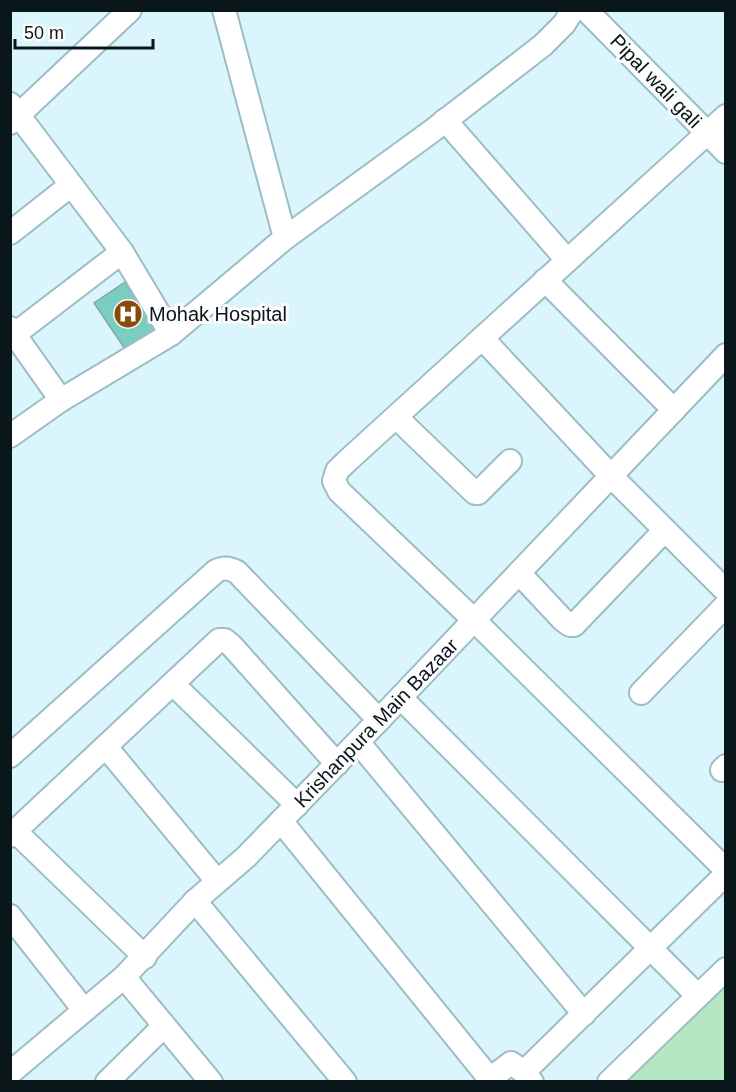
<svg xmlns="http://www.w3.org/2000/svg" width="736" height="1092" font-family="Arial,sans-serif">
<rect width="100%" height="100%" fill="#daf5fc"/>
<path fill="#b5e7c2" d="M725 982V1081H620Z"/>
<path fill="#7bccc1" stroke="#85a7a1" stroke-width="1.5" d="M125 282 160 334 129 355 94 303Z"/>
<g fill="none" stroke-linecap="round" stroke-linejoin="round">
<g stroke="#9cbdc5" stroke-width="26">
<g id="street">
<path d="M224 10 285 238"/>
<path d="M586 10 726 152"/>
<path d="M10 104 122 252 171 334"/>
<path d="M726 116 345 463 337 471 334 481 339 491 474 620 726 870"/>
<path d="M445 120 567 260"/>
<path d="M10 123 130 10"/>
<path d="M10 233 71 185"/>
<path d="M545 280 674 410"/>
<path d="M10 328 61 400"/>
<path d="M15 334 122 252"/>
<path d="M482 338 611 476 726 591"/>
<path d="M396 417 475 493H478L510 461"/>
<path d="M10 436 61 400 171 334 285 238 432 131 543 45 564 24 573 10"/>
<path d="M519 573 563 620 570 625H574L665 530"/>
<path d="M173 684 297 805"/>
<path d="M641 693 726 605"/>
<path d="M401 698 698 996"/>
<path d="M358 742 584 1014"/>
<path d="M106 747 217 881"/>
<path d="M10 756 216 571C224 567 229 568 237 572L379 720"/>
<path d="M722 770 726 766"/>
<path d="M281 821 485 1073 488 1076 495 1075 511 1063 524 1072 532 1082"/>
<path d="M15 831 145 957"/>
<path d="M10 836 219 640H225L232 646 337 764"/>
<path d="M195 901 345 1082"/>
<path d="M10 916 84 1010"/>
<path d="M124 977 211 1082"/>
<path d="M524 1072 726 874"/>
<path d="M10 1073 124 977 195 901 246 857 379 720 726 355"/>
<path d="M107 1082 164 1026"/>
<path d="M609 1082 726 969"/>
</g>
</g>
<use href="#street" stroke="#fff" stroke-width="22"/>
</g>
<defs>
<g id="hospital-disc" transform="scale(1.5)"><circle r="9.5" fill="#894b0d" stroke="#fdfdfd"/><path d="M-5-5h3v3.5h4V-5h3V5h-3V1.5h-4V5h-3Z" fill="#fff"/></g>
</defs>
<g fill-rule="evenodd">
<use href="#hospital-disc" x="128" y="314"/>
</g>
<g text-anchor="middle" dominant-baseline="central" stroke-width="6" stroke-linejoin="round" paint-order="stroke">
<g font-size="20" fill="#0a171a" stroke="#fdfdfd">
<text transform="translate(656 81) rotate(46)">Pipal wali gali</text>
<text transform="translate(376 723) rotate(-46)">Krishanpura Main Bazaar</text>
</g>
<g font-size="20" fill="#0a171a" stroke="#fdfdfd" text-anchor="start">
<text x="149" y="314">Mohak Hospital</text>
</g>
</g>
<rect width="736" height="1092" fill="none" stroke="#0a171a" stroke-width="24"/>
<path d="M15 39v9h138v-9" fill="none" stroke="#0a171a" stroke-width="3"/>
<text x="24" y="39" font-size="18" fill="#0a171a" stroke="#fdfdfd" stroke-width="4.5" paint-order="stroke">50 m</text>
</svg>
